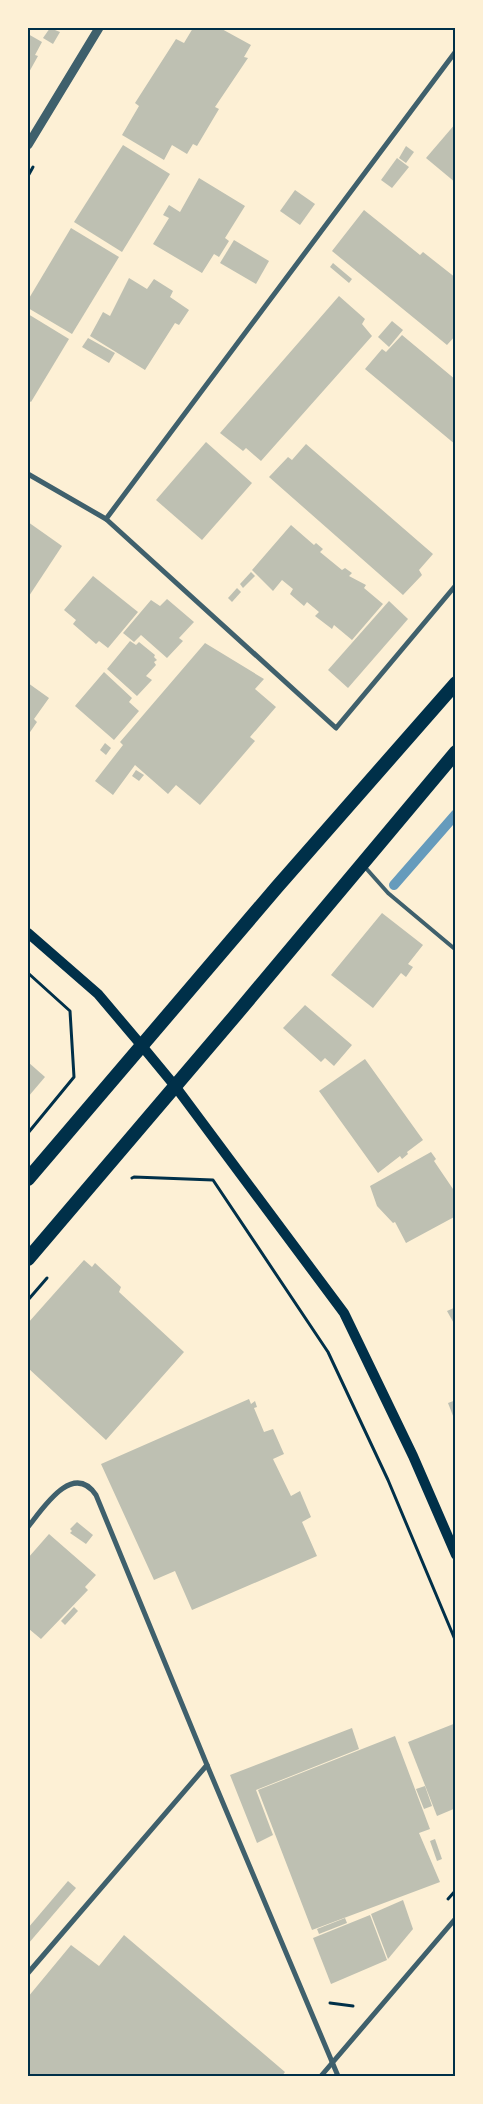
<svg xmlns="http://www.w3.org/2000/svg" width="483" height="2104" font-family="Inter,sans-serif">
<rect width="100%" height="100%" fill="#fdf0d5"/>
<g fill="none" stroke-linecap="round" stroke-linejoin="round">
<path stroke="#669bbc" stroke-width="10" d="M394 885 456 814"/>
</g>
<g fill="#bec0b2">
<path d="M50 28 60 32 53 44 43 38Z"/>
<path d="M193 28H220L251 45 244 57 248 58 215 107 219 109 197 146 193 144 187 154 172 145 164 160 122 135 139 106 135 103 176 39 184 43Z"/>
<path d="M28 34 42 42 35 55 38 56 28 74Z"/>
<path d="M456 123V183L426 158Z"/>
<path d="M123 145 170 174 122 252 74 222Z"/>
<path d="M406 146 414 152 406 163 399 158Z"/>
<path d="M397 158 409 167 392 188 381 180Z"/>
<path d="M199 178 245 206 225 238 229 241 219 257 214 254 202 273 153 244 169 218 163 215 169 205 180 212Z"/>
<path d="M295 190 315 204 300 225 280 211Z"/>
<path d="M364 210 420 255 423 252 456 278V335L447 345 332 251Z"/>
<path d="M71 228 119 257 72 334 28 308V300Z"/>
<path d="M234 240 269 261 256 284 220 263Z"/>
<path d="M333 263 352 279 349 283 330 267Z"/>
<path d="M129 278 147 289 154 279 173 291 170 297 189 310 179 325 175 323 145 370 90 336 103 312 110 316Z"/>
<path d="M339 296 365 319 362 324 372 336 261 461 246 448 243 451 220 433Z"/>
<path d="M28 314 69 339 31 402 28 400Z"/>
<path d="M392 321 403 330 389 347 378 337Z"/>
<path d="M402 335 456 380V445L365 369 382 349 386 352Z"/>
<path d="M88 338 115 353 109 363 82 347Z"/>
<path d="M206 442 252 483 202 540 156 500Z"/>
<path d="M306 444 433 554 419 570 422 575 403 595 269 477 288 457 292 460Z"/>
<path d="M28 522 62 546 29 596 28 595Z"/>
<path d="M291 525 314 545 316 543 323 549 320 552 342 570 345 568 352 573 349 576 366 585 364 588 383 604 352 640 334 625 332 629 315 616 319 612 307 602 304 606 290 594 293 589 282 580 273 591 252 570Z"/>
<path d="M251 572 255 576 243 588 240 584Z"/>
<path d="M93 576 138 612 108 648 99 641 96 644 73 624 76 620 64 610Z"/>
<path d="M237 588 241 592 232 602 228 598Z"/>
<path d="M167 599 194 622 179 638 183 641 167 658 141 635 134 642 123 633 151 600 160 606Z"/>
<path d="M389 601 408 619 348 688 328 670Z"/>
<path d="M130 641 136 645 139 642 155 655 154 657 157 660 154 662 156 665 146 676 152 680 137 696 107 669Z"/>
<path d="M205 643 264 679 255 689 276 707 250 737 255 741 200 805 176 785 168 794 135 765 113 795 95 781 123 745 120 742Z"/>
<path d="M104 672 132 698 129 702 139 711 114 740 75 706Z"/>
<path d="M28 683 49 698 34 719 37 722 28 735Z"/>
<path d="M105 743 111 748 106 755 100 750Z"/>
<path d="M136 770 144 775 139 781 132 776Z"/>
<path d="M382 913 423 945 408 964 413 967 406 977 401 973 373 1008 331 975Z"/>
<path d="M305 1005 352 1045 334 1066 325 1058 321 1062 283 1028Z"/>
<path d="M365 1059 423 1140 407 1152 408 1154 402 1159 400 1156 378 1173 319 1091Z"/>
<path d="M28 1062 45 1077 28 1097Z"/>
<path d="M431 1152 436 1159 434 1161 453 1189 456 1187V1216L406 1243 395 1222 393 1223 377 1206 370 1186Z"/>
<path d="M84 1260 92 1267 95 1263 121 1287 119 1292 184 1352 106 1440 28 1368V1323Z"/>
<path d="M456 1307V1327L447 1311Z"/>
<path d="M249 1399 251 1404 255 1401 257 1407 254 1408 264 1432 273 1429 284 1454 273 1459 291 1496 300 1491 311 1517 302 1522 317 1556 192 1610 175 1571 154 1580 101 1464Z"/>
<path d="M456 1400V1421H455L448 1403Z"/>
<path d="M77 1522 93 1535 86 1544 70 1533 72 1531 70 1529Z"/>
<path d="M49 1534 96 1575 85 1587 88 1590 41 1639 29 1629 28 1631V1558Z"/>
<path d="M74 1607 78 1611 65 1625 61 1621Z"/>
<path d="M456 1723V1808L437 1816 408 1742Z"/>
<path d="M352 1728 359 1749 256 1790 273 1835 257 1843 230 1775Z"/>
<path d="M395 1736 430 1829 419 1833 440 1882 312 1930 258 1790Z"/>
<path d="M425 1786 432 1806 424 1809 416 1789Z"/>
<path d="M435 1839 442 1859 437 1861 430 1841Z"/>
<path d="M68 1881 76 1888 28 1944V1928Z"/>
<path d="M403 1900 413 1929 388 1959 371 1914Z"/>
<path d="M370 1915 387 1960 331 1984 313 1938Z"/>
<path d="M345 1918 347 1923 319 1934 317 1929Z"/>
<path d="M124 1935 285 2072 282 2076H28V1997L71 1945 99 1966Z"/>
</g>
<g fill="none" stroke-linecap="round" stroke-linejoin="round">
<g stroke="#003049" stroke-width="3">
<path d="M28 176 33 167"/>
<path d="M28 973 70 1011 74 1077 28 1133"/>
<path d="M132 1178 134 1177 213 1180 328 1352 388 1480 456 1642"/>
<path d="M28 1300 47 1278"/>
<path d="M448 1899 456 1890"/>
<path d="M330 2003 353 2006"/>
</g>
<path stroke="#3f606c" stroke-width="4" d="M364 866 388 893 456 950"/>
<g stroke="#3f606c" stroke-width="5">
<path d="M28 474 106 519 336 728 456 585"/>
<path d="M106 519 456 51"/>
<path d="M28 1527C43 1508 73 1461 96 1495L207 1765 338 2076"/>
<path d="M28 1973 207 1765"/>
<path d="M321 2076 456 1918"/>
</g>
<path stroke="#3f606c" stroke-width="9" d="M28 145 99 28"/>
<path stroke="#003049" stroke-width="10" d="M28 933 98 994 142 1046 175 1086 344 1313 413 1456 456 1555"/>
<g stroke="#003049" stroke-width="14">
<path d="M28 1179 277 887 456 683"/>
<path d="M28 1259 234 1017 456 752"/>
</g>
</g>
<rect width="483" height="2104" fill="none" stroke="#fdf0d5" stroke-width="58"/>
<rect x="29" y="29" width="425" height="2046" fill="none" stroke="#003049" stroke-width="2"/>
</svg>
